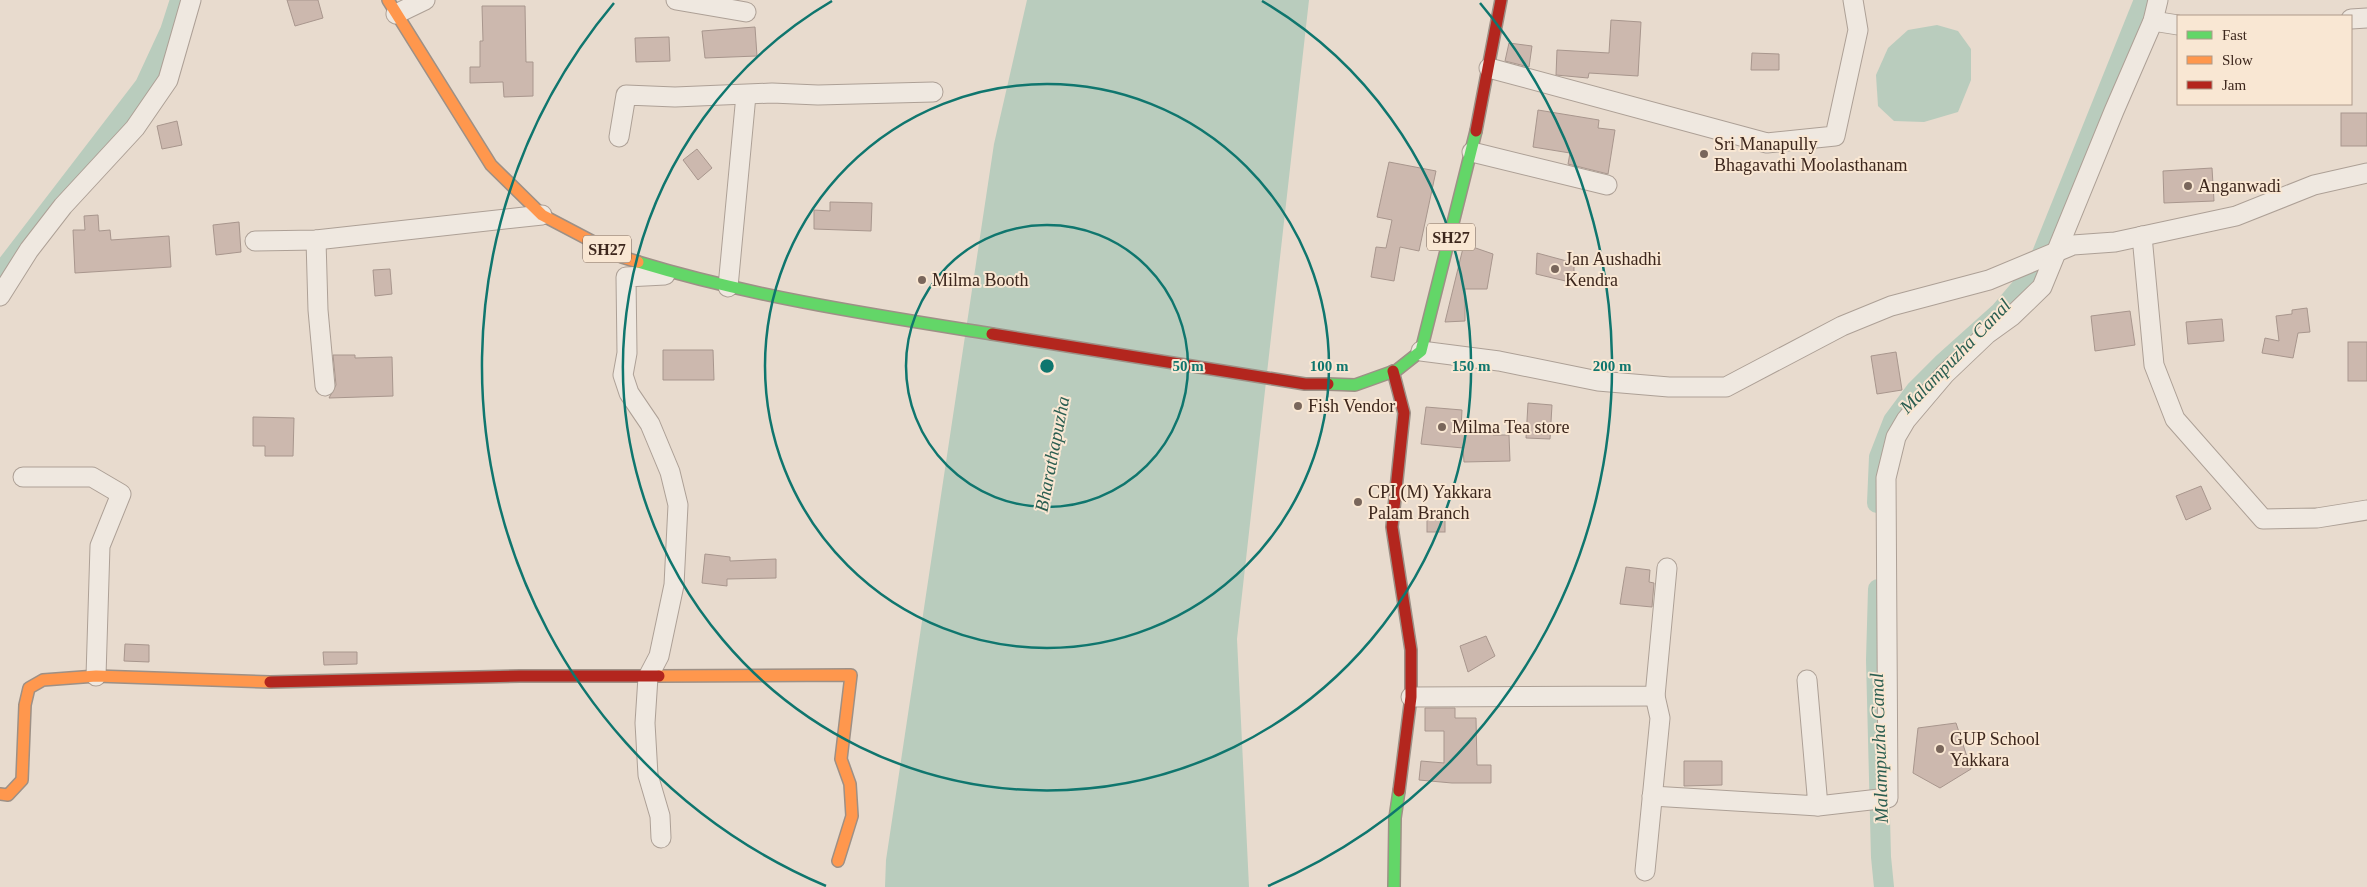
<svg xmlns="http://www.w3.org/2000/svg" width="2367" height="887" font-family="'Times New Roman',serif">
<rect width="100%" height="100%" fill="#e8dbce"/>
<g fill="#b9ccbd">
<path d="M1027 0H1309L1237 639 1249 887H885L886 860 994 144Z"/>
<path d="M1937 25 1958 31 1971 49V80L1958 112 1924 122 1894 121 1878 106 1876 75 1888 48 1908 30Z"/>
</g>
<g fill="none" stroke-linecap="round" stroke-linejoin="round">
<g stroke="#b9ccbd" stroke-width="20">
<path d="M0 274 145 85 170 31 180 0"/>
<path d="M1877 503 1879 457 1893 421 1916 390 1942 364 2000 312 2035 271 2144 0"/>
<path d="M1878 589 1876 660 1881 857 1884 887"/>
</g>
</g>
<g fill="#ccb8ae" stroke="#a8968d">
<path d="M287 0H318L323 18 295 26Z"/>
<path d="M482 6H525L526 62H533V96L504 97 503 82 470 83V67H480V41H483Z"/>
<path d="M1611 20 1641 22 1638 76 1589 73 1588 78 1556 75 1557 50 1609 53Z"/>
<path d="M755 27 757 56 705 58 702 31Z"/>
<path d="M669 37 670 61 636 62 635 38Z"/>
<path d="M1509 43 1532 46 1529 67 1505 61Z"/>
<path d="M1752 53 1779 54V70H1751Z"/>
<path d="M1538 110 1599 120 1598 128 1615 130 1608 174 1568 164 1570 153 1533 147Z"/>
<rect x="2341" y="113" width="26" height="33"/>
<path d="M177 121 182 145 162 149 157 126Z"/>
<path d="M697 149 712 168 698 180 683 160Z"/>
<path d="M1389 162 1436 171 1419 251 1400 247 1394 281 1371 277 1376 247 1386 248 1392 220 1377 217Z"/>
<path d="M2212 168 2214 201 2164 203 2163 171Z"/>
<path d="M830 202 872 203 871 231 814 229V210L830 211Z"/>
<path d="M98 215 99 231 110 230 111 240 169 236 171 267 75 273 73 230H85L84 216Z"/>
<path d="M239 222 241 252 216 255 213 225Z"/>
<path d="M1464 244 1493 254 1487 289H1465V321L1445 322Z"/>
<path d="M1537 253 1574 263V283L1536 274Z"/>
<path d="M390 269 392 294 375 296 373 270Z"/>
<path d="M2307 308 2310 332 2298 333 2293 358 2262 353 2265 338 2279 341 2276 316 2292 314V310Z"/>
<path d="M2130 311 2135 345 2095 351 2091 316Z"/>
<path d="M2222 319 2224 341 2188 344 2186 322Z"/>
<rect x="2348" y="342" width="19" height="39"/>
<path d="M663 350H713L714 380H663Z"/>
<path d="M1896 352 1902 390 1877 394 1871 356Z"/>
<path d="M333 355H355V358L392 357 393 396 329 398 336 385Z"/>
<path d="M1528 403 1552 405 1550 439 1526 438Z"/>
<path d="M1426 407 1462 410 1461 428 1492 426 1493 435H1509L1510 461 1464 462 1463 448 1421 444Z"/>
<path d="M253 417 294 418 293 456H265V446H253Z"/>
<path d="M2201 486 2211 509 2186 520 2176 496Z"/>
<rect x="1427" y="518" width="18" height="14"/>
<path d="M705 554 730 557V561L776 559V578L727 579V586L702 583Z"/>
<path d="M1626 567 1650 570 1649 582 1654 583 1652 607 1620 604Z"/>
<path d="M1486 636 1495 656 1468 672 1460 646Z"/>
<path d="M125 644 149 645V662L124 661Z"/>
<path d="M323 652H357V664L324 665Z"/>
<path d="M1425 708H1455V718H1476L1477 765H1491V783H1452L1419 780 1421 761 1444 763V731H1425Z"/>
<path d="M1956 723 1971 769 1940 788 1913 773 1918 728Z"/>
<path d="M1684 761H1722V785L1684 786Z"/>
</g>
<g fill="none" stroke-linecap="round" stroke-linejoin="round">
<g stroke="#ada096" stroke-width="21">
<g id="street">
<path d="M676 0 746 12"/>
<path d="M396 14 425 0"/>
<path d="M2351 19 2367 18"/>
<path d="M2153 21 2178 25"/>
<path d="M1489 68 1767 143 1835 136 1858 30 1853 0"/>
<path d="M619 137 626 95 675 97 772 93 818 95 933 92"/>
<path d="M1472 152 1607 185"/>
<path d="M2142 236 2154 365 2175 419 2263 519 2317 518 2367 510"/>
<path d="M316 240 318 310 325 386"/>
<path d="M255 241 316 240 542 215"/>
<path d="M728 287 746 95"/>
<path d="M0 296 29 250 63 206 135 128 168 80 191 0"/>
<path d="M1421 351 1499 361 1598 381 1669 387H1726L1842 326 1891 306 1989 280 2073 245 2115 242 2236 216 2314 185 2367 173"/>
<path d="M23 477H92L121 494 100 546 96 676"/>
<path d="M1411 697 1655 696 1667 568"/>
<path d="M1652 796 1818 806 1807 680"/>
<path d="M1818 806 1888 798 1886 478 1896 437 1906 420 1945 374 1987 334 2012 316 2042 287 2114 111 2153 21 2158 0"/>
<path d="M661 838 660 816 648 775 645 723 648 677 659 656 674 585 678 505 670 472 650 424 629 393 623 375 627 353 626 277 665 275"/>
<path d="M1645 871 1660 718 1655 696"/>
</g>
</g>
<g stroke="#9d9086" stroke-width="14">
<g id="fast">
<path d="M638 262C753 297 873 315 992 334"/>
<path d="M1328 384 1355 385 1397 370 1421 351 1476 131"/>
<path d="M1394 887 1395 818 1399 791"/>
</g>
</g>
<g stroke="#9d9086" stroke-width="14">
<g id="slow">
<path d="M388 0 491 165 542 215 622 257 638 262"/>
<path d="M659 676 851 675 841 759 850 784 852 816 838 861"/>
<path d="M0 794 8 795 22 780 25 705 29 688 43 680 96 676 270 682"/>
</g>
</g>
<g stroke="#9d9086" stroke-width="14">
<g id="jam">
<path d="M1476 131 1501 0"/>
<path d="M992 334 1305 384H1328"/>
<path d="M1393 371 1404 413 1392 527 1411 650V697L1399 791"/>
<path d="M270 682 520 676H659"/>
</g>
</g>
<use href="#street" stroke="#efe8e0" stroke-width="19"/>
<use href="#fast" stroke="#63d668" stroke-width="11"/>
<use href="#slow" stroke="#ff974d" stroke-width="11"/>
<use href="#jam" stroke="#b3261e" stroke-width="11"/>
</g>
<g fill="none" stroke="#0f766e" stroke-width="2.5">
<circle cx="1047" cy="366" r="141"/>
<circle cx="1047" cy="366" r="282"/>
<path d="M1262 1A424 424 0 1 1 832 1"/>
<path d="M826 886A565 565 0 0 1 614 3M1480 3A565 565 0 0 1 1268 886"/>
</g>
<g fill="#79665b" stroke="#f9e7d3" stroke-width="2">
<circle cx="1704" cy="154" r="5"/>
<circle cx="2188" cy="186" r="5"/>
<circle cx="1555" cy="269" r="5"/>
<circle cx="922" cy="280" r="5"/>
<circle cx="1298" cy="406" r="5"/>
<circle cx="1442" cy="427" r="5"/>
<circle cx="1358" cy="502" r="5"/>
<circle cx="1940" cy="749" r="5"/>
</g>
<g text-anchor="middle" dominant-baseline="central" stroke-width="4" stroke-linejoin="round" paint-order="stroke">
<g fill="#f9e7d3" stroke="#756154" stroke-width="1">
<rect x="1427" y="223.5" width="48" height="27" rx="4"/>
<rect x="583" y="235.5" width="48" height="27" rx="4"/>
</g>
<g font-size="16" font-weight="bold" fill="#3d271d">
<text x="1451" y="237">SH27</text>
<text x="607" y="249">SH27</text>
</g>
<g font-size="18" fill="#3d271d" stroke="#f9e7d3" text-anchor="start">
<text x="1714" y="144">Sri Manapully<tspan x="1714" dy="21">Bhagavathi Moolasthanam</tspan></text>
<text x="2198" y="186">Anganwadi</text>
<text x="1565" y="259">Jan Aushadhi<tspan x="1565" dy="21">Kendra</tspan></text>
<text x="932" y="280">Milma Booth</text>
<text x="1308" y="406">Fish Vendor</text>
<text x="1452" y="427">Milma Tea store</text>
<text x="1368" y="492">CPI (M) Yakkara<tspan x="1368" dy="21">Palam Branch</tspan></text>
<text x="1950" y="739">GUP School<tspan x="1950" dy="21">Yakkara</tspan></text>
</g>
<g font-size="19" font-style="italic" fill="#2b5e51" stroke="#f9e7d3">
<text transform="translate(1955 356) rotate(-46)">Malampuzha Canal</text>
<text transform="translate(1052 454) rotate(-79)">Bharathapuzha</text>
<text transform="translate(1879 748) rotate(-92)">Malampuzha Canal</text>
</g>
</g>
<circle cx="1047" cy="366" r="8" fill="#0f766e" stroke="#f9e7d3" stroke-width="2.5"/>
<g font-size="15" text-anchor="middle" font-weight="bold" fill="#0f766e" stroke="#f9e7d3" stroke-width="4" stroke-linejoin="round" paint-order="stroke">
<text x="1188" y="371">50 m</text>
<text x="1329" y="371">100 m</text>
<text x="1471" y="371">150 m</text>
<text x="1612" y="371">200 m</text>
</g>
<rect x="2177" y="15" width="175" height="90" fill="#f9e7d3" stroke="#ae9a8a"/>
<rect x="2187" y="31" width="25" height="8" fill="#63d668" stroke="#ae9a8a"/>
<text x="2222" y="40" font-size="15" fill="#3d271d">Fast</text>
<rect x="2187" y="56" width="25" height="8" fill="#ff974d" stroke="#ae9a8a"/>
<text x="2222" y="65" font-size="15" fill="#3d271d">Slow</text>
<rect x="2187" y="81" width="25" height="8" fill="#b3261e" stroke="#ae9a8a"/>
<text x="2222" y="90" font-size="15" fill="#3d271d">Jam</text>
</svg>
